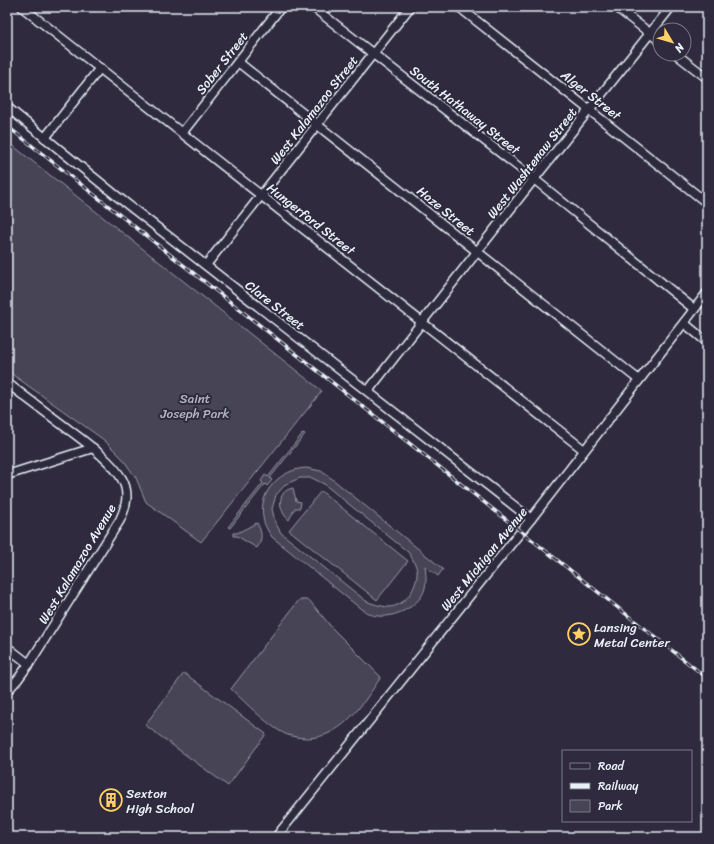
<svg xmlns="http://www.w3.org/2000/svg" width="714" height="844" font-family="Sriracha,sans-serif">
<rect width="100%" height="100%" fill="#2f2a3d"/>
<filter id="ink" filterUnits="userSpaceOnUse"><feTurbulence type="fractalNoise" baseFrequency=".025" numOctaves="2"/><feDisplacementMap in="SourceGraphic" scale="8" xChannelSelector="R" yChannelSelector="G"/><feConvolveMatrix kernelMatrix="1 2 1 2 8 2 1 2 1" color-interpolation-filters="sRGB"/></filter>
<g filter="url(#ink)">
<g fill="#464455" stroke="#979aa6" fill-rule="evenodd">
<path d="M7 141 322 391 201 542 146 502 136 478 122 458 104 440 9 372 7 366Z"/>
<path d="M303 433 305 434 270 478 272 480 267 486 265 484 230 528 228 527 263 483 261 481 265 475 268 477Z"/>
<path d="M306 468 321 471 331 478 443 569 438 576 425 566C426 574 427 583 424 591 418 607 394 618 378 616 372 616 366 612 361 609L272 537C268 531 264 525 263 517 258 491 282 469 306 468ZM300 478H312L324 484 408 552C412 558 416 564 417 571 418 587 405 607 388 607 380 606 373 604 366 601L281 533 275 522 272 509 276 495 286 484Z"/>
<path d="M293 488 296 501 301 502 300 508H295L289 520C278 511 276 491 293 488Z"/>
<path d="M321 491 408 561 377 600 289 530Z"/>
<path d="M257 523C262 532 263 539 257 548L237 536H233V533H237Z"/>
<path d="M299 600H309L333 629 381 677C359 710 335 749 288 735 272 730 244 701 231 689Z"/>
<path d="M184 673 266 734 228 786 145 725Z"/>
</g>
<g fill="none" stroke-linecap="round" stroke-linejoin="round">
<g stroke="#e8f1f8" stroke-width="11">
<g id="minor">
<path d="M22 7 584 450"/>
<path d="M313 7 534 179 694 309"/>
<path d="M459 7 707 203"/>
<path d="M616 7 660 41"/>
<path d="M676 54 707 78"/>
<path d="M238 62 639 380"/>
<path d="M7 107 118 197 531 519"/>
<path d="M182 133 281 7"/>
<path d="M45 138 100 68"/>
<path d="M206 265 410 7"/>
<path d="M684 323 707 342"/>
<path d="M7 383C27 398 48 414 68 429 84 441 112 461 122 479 130 493 126 507 120 520L29 664 18 679 7 691"/>
<path d="M368 391 534 179 671 7"/>
<path d="M7 475 93 448"/>
<path d="M7 647 29 664"/>
<path d="M276 837 531 519 707 293"/>
</g>
</g>
<use href="#minor" stroke="#2f2a3d" stroke-width="8"/>
<g stroke="#e8f1f8" stroke-width="3.5">
<path id="rail" d="M7 126 707 678"/>
</g>
<use href="#rail" stroke="#2f2a3d" stroke-width="2" stroke-dasharray="6" stroke-linecap="butt"/>
</g>
</g>
<defs>
<g id="sight-ring" transform="scale(1.15)"><circle r="9.5" fill="#2f2a3d" stroke="#ffd166" stroke-width="1.5"/><path d="M0-6L1.8-2.2L6-1.7L2.9 1.2L3.7 5.4L0 3.3L-3.7 5.4L-2.9 1.2L-6-1.7L-1.8-2.2Z" fill="#ffd166"/></g>
<g id="building-ring" transform="scale(1.15)"><circle r="9.5" fill="#2f2a3d" stroke="#ffd166" stroke-width="1.5"/><path d="M-4-6H4V6H1V3H-1V6H-4ZM-2.5-4.3h1.7v1.8h-1.7ZM.8-4.3h1.7v1.8H.8ZM-2.5-1h1.7V.8h-1.7ZM.8-1h1.7V.8H.8Z" fill="#ffd166"/></g>
</defs>
<g fill-rule="evenodd">
<use href="#sight-ring" x="579" y="634"/>
<use href="#building-ring" x="111" y="800"/>
</g>
<g text-anchor="middle" dominant-baseline="central" stroke-width="4" stroke-linejoin="round" paint-order="stroke">
<g font-size="13" fill="#e8f1f8" stroke="#2f2a3d">
<text transform="translate(222 63) rotate(-52)">Sober Street</text>
<text transform="translate(591 95) rotate(38)">Alger Street</text>
<text transform="translate(314 110) rotate(-52)">West Kalamazoo Street</text>
<text transform="translate(465 110) rotate(38)">South Hathaway Street</text>
<text transform="translate(532 163) rotate(-52)">West Washtenaw Street</text>
<text transform="translate(446 211) rotate(39)">Haze Street</text>
<text transform="translate(311 219) rotate(38)">Hungerford Street</text>
<text transform="translate(275 305) rotate(38)">Clare Street</text>
<text transform="translate(484 559) rotate(-51)">West Michigan Avenue</text>
<text transform="translate(77 564) rotate(-59)">West Kalamazoo Avenue</text>
</g>
<g font-size="13" fill="#afb4bf" stroke="#2f2a3d">
<text x="195" y="398">Saint<tspan x="195" dy="15">Joseph Park</tspan></text>
</g>
<g font-size="13" fill="#e8f1f8" stroke="#2f2a3d" text-anchor="start">
<text x="594" y="627">Lansing<tspan x="594" dy="15">Metal Center</tspan></text>
<text x="126" y="793">Sexton<tspan x="126" dy="15">High School</tspan></text>
</g>
</g>
<rect width="714" height="844" fill="none" stroke="#2f2a3d" stroke-width="24"/>
<rect x="12" y="12" width="690" height="820" fill="none" stroke="#e8f1f8" stroke-width="1.5" filter="url(#ink)"/>
<rect x="562" y="750" width="130" height="72" fill="#2f2a3d" stroke="#797a88"/>
<rect x="570" y="763" width="20" height="6" fill="#2f2a3d" stroke="#797a88"/>
<text x="598" y="770" font-size="12" fill="#e8f1f8">Road</text>
<rect x="570" y="783" width="20" height="6" fill="#e8f1f8" stroke="#797a88"/>
<text x="598" y="790" font-size="12" fill="#e8f1f8">Railway</text>
<rect x="570" y="800" width="20" height="12" fill="#464455" stroke="#797a88"/>
<text x="598" y="810" font-size="12" fill="#e8f1f8">Park</text>
<g transform="translate(672 42) rotate(128)"><circle r="19" fill="#2f2a3d" stroke="#797a88"/>
<path d="M0-3L7 15L0 10L-7 15Z" fill="#ffd166"/>
<text y="-6" font-size="11" font-weight="bold" text-anchor="middle" fill="#e8f1f8">N</text>
</g>
</svg>
